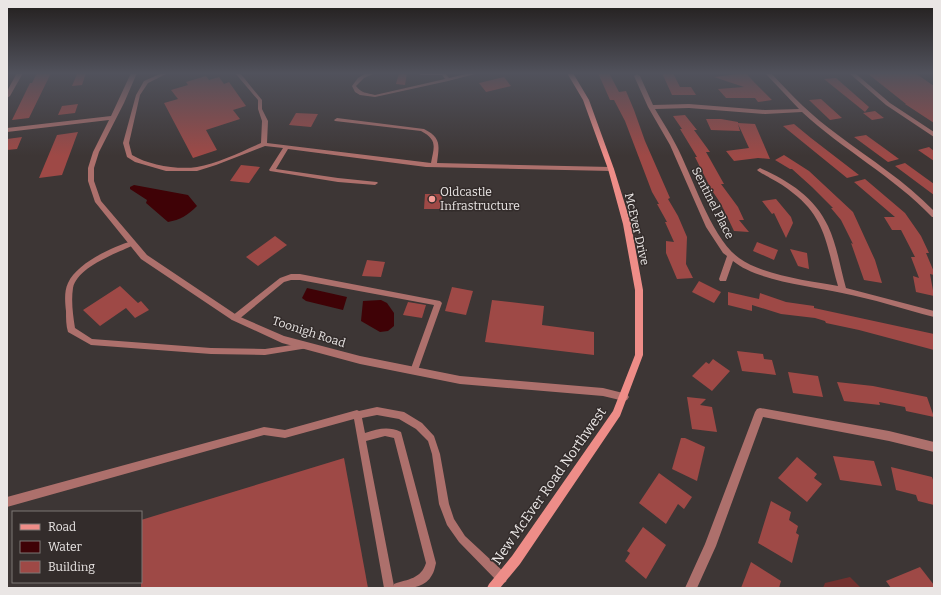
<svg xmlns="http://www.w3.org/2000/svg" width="941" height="595" font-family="Bitter,serif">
<rect width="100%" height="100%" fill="#3d3635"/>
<path fill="#73312f" d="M850 577 861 588H823L825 583Z"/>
<g fill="#3f0206">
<path d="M134 185 188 195 197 206C188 215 180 220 168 222L146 203 147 200 130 189V187Z"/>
<path d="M307 288 347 297 343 310 306 301 302 298Z"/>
<path d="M381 300 387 303 394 313V326L388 331 380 332 361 321 363 301Z"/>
</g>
<g fill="#9e4946">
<path d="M37 73H51L29 118 12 120 30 83H32Z"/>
<path d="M86 73 82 85 72 86 77 74Z"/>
<path d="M399 73H407L405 85 396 84Z"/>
<path d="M598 73H609L619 92 626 91 634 110 645 141 670 198 668 199 678 216 687 237 686 264 693 278 677 279 666 253V241L674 242 665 222H667L657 204H659L652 192 625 121 614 100H610Z"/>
<path d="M662 73H673L680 87H691L696 95H672Z"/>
<path d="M746 73 753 81 772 100 758 102 755 98H726L718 89 744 87 714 77Z"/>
<path d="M867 73H915L934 86V123L905 104H906Z"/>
<path d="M206 76 209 80 219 77 224 84 229 82 246 106 233 110 240 119 206 130 217 150 193 158 164 103 178 99 171 90 188 85 186 82Z"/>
<path d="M504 77 511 86 486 92 479 83Z"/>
<path d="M836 78 869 107 865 112 824 79Z"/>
<path d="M821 99 842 118 830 120 809 100Z"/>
<path d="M78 104 75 113 58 115 62 106Z"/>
<path d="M875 111 884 118 872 120 863 113Z"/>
<path d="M296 113 318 114 311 127 289 125Z"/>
<path d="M685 115 697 130H694L710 152H706L724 184H721L738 207 744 220H739L749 232 734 231 721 204 711 189 695 157H697L680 129H682L673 116Z"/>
<path d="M706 119H721L738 122V123L755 124 770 159 758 158 734 161 726 151 749 148 738 124 740 131 711 130Z"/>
<path d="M794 124 811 138 859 175 847 178 783 126Z"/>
<path d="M78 132 62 175 39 178 57 135Z"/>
<path d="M866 135 884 148 899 159 888 162 854 137Z"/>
<path d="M22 137 17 149 7 150V139Z"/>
<path d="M929 147 934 151V161L918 150Z"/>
<path d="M784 155 809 171 853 212 875 260 882 283 864 280 851 243 853 244 841 220 831 208H833L812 187 792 169H790L775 160Z"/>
<path d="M905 163 934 184V195L895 166Z"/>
<path d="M241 165 260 167 249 183 230 181Z"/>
<path d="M865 179 905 213 921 236 929 253H926L934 272V275L930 274 934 296 916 292 913 276 919 278 911 257H915L901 230H892L884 217H895L854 182Z"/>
<path d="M425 194H442L441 209H424Z"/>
<path d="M776 199 791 217 793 223 786 238 774 213 772 214 762 201Z"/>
<path d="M275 236 287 245 258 266 246 257Z"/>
<path d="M757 242 778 250 774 260 753 251Z"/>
<path d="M790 249 807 253 809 269 798 266Z"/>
<path d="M367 260 385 262 381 277 362 276Z"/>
<path d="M699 281 721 292 714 303 692 292Z"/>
<path d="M120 286 138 303 141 301 149 310 135 318 126 308 100 326 83 310Z"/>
<path d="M452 287 473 291 466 315 445 311Z"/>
<path d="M728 292 759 299 760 293 786 302 814 306V308L934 334V350L859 330 826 323 825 321 815 318 781 314 752 305V311L728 305Z"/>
<path d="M492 300 544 306 542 325 594 332V355L485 342Z"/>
<path d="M408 302 426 305 422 318 403 315Z"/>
<path d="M737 351 763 354 764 359 772 360 776 375 742 371Z"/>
<path d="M713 359 730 371 712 391 692 376 706 362 709 364Z"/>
<path d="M788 372 818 376 823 397 793 393Z"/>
<path d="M837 382 873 386 927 397 934 417 906 411 905 407 879 402 880 405 844 401Z"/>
<path d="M687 397 706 399 700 405 712 407 717 432 692 429Z"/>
<path d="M681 438H685L705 447 697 481 672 469Z"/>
<path d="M833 456 874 461 882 486 840 480Z"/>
<path d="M797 457 817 474 814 478 822 484 807 502 778 478Z"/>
<path d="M344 458 368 588H141V520Z"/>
<path d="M891 467 932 477 934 483V505L918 501 916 495 896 490Z"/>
<path d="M659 473 692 497 684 509 678 504 666 524 639 503Z"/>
<path d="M771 501 791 512 789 520 798 526 796 533 799 535 792 563 758 543Z"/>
<path d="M643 527 666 545 646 579 625 561 630 553 627 551Z"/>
<path d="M751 562 781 581 779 588H741Z"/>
<path d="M920 567 934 585V588H891L886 581Z"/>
</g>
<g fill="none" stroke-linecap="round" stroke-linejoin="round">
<g fill="#ad706c" fill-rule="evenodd">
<path d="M162 73H168L148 83 140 95 129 143 132 155C148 165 178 170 197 167 217 164 243 151 261 143L262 121 258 109V100L235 73H240L262 100V109L268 121 267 143 431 163C434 147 438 140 421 131L335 121 334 120 337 118 424 129C442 138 439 146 437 163L611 167 614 169 611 171 426 167 288 149 276 169 338 178 377 182 378 183 375 185 338 182 270 171 269 170 283 148 265 146 216 165 197 171H166L135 162 127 157 123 143 136 95 144 81Z"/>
<path d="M366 73H375L364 78 356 86C361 93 367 93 375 95L445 79 442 75H420V73H445L449 78 470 73H479L448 81 375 97 360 95 355 92 352 86 358 78Z"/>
<path d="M132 241H134L135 243 134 245C117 253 77 267 73 288 71 301 73 315 75 328L92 339 211 348 265 349 305 343 308 344 309 346 308 348 265 355 211 354 91 345 68 332C66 326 66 318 66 311 65 302 64 291 68 283 77 263 112 247 132 241Z"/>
<path d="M291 274H300L440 301 442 303 417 373 414 374 411 373 410 371 434 305 300 280H291L284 282 238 320H232L231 318 232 316 280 278Z"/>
<path d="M377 407 404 412 422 423 434 436 440 454 449 504 454 519 465 536 506 574 507 578 506 582 502 583 498 582 459 542 447 525 439 504 432 454 428 441 416 429 399 419 377 415 362 418 365 433C378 429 388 426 401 432L436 563C435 567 434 572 432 575 423 592 400 588 384 588L354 419 285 438 264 435 7 507V497L264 427 285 430 357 410 359 411ZM385 436 394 438 426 563C421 579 408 579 394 584V586L366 441Z"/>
</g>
<g fill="#ad706c" fill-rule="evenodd">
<path d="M17 73H23L10 96 7 98V91Z"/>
<path d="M131 73H137L124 103 99 152 94 168V181L101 201 147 255 238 316 284 336 360 356 460 376 603 388 627 394 629 397 627 400 624 401 603 396 460 384 360 364 282 343 232 320 141 259 95 202 88 181V168L93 152 109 120 7 132V128L111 116Z"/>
<path d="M765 73H771C792 96 813 117 838 135 871 160 905 181 934 211V217H932C893 176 843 150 802 112L765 114 689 108 655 109C662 121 670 133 676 145 693 177 711 238 739 258 762 275 810 281 838 286 827 249 827 219 793 193 786 187 778 182 770 178 766 175 760 173 757 170L760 168 762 169C789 181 815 198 828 226 837 245 840 267 846 288L934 311V317C903 309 873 299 842 293 811 286 757 281 733 261L726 281H720L719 279 727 256 723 253 706 227 670 145 648 107 634 76 637 74 640 76 653 105 689 104 765 110 799 109Z"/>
<path d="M849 73H855L890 103 934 132V137L886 105Z"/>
<path d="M760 408 889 431 934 442V452L889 441 763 417 716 546 697 588H685L705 544 755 412 757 409Z"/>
</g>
<path fill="#ee8d88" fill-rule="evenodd" d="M567 73H573L589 100 614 169 631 224 643 290V355L620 416 520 564 500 588H487L489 584 512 556 613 411 635 355V290L623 224 608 169 583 100Z"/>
</g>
<linearGradient id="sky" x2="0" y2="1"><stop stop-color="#221e1d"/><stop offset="0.47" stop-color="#51525c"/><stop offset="1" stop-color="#51525c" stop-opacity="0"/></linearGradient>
<rect width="941" height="156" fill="url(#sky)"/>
<circle fill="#f59c96" stroke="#332c2b" stroke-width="1.5" cx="432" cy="199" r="4"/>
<g text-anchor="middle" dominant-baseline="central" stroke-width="3" stroke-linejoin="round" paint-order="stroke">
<g font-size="12" fill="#eae6e5" stroke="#332c2b" text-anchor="start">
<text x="440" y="192">Oldcastle<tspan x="440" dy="14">Infrastructure</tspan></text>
</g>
<g font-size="12" fill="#eae6e5" stroke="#332c2b">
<text transform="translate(713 203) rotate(63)">Sentinel Place</text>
<text transform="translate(637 229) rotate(77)">McEver Drive</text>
<text transform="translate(309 332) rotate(18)">Toonigh Road</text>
</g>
<g font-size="14" fill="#eae6e5" stroke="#332c2b">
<text transform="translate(549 486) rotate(-55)">New McEver Road Northwest</text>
</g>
</g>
<rect width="941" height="595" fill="none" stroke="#eae6e5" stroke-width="16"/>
<rect x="12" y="511" width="130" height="72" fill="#332c2b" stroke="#7c7675"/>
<rect x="20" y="524" width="20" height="6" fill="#ee8d88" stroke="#7c7675"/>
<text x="48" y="531" font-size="12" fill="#eae6e5">Road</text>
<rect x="20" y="541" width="20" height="12" fill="#3f0206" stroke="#7c7675"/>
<text x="48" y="551" font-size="12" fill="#eae6e5">Water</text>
<rect x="20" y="561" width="20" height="12" fill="#9e4946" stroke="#7c7675"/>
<text x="48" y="571" font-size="12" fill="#eae6e5">Building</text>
</svg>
